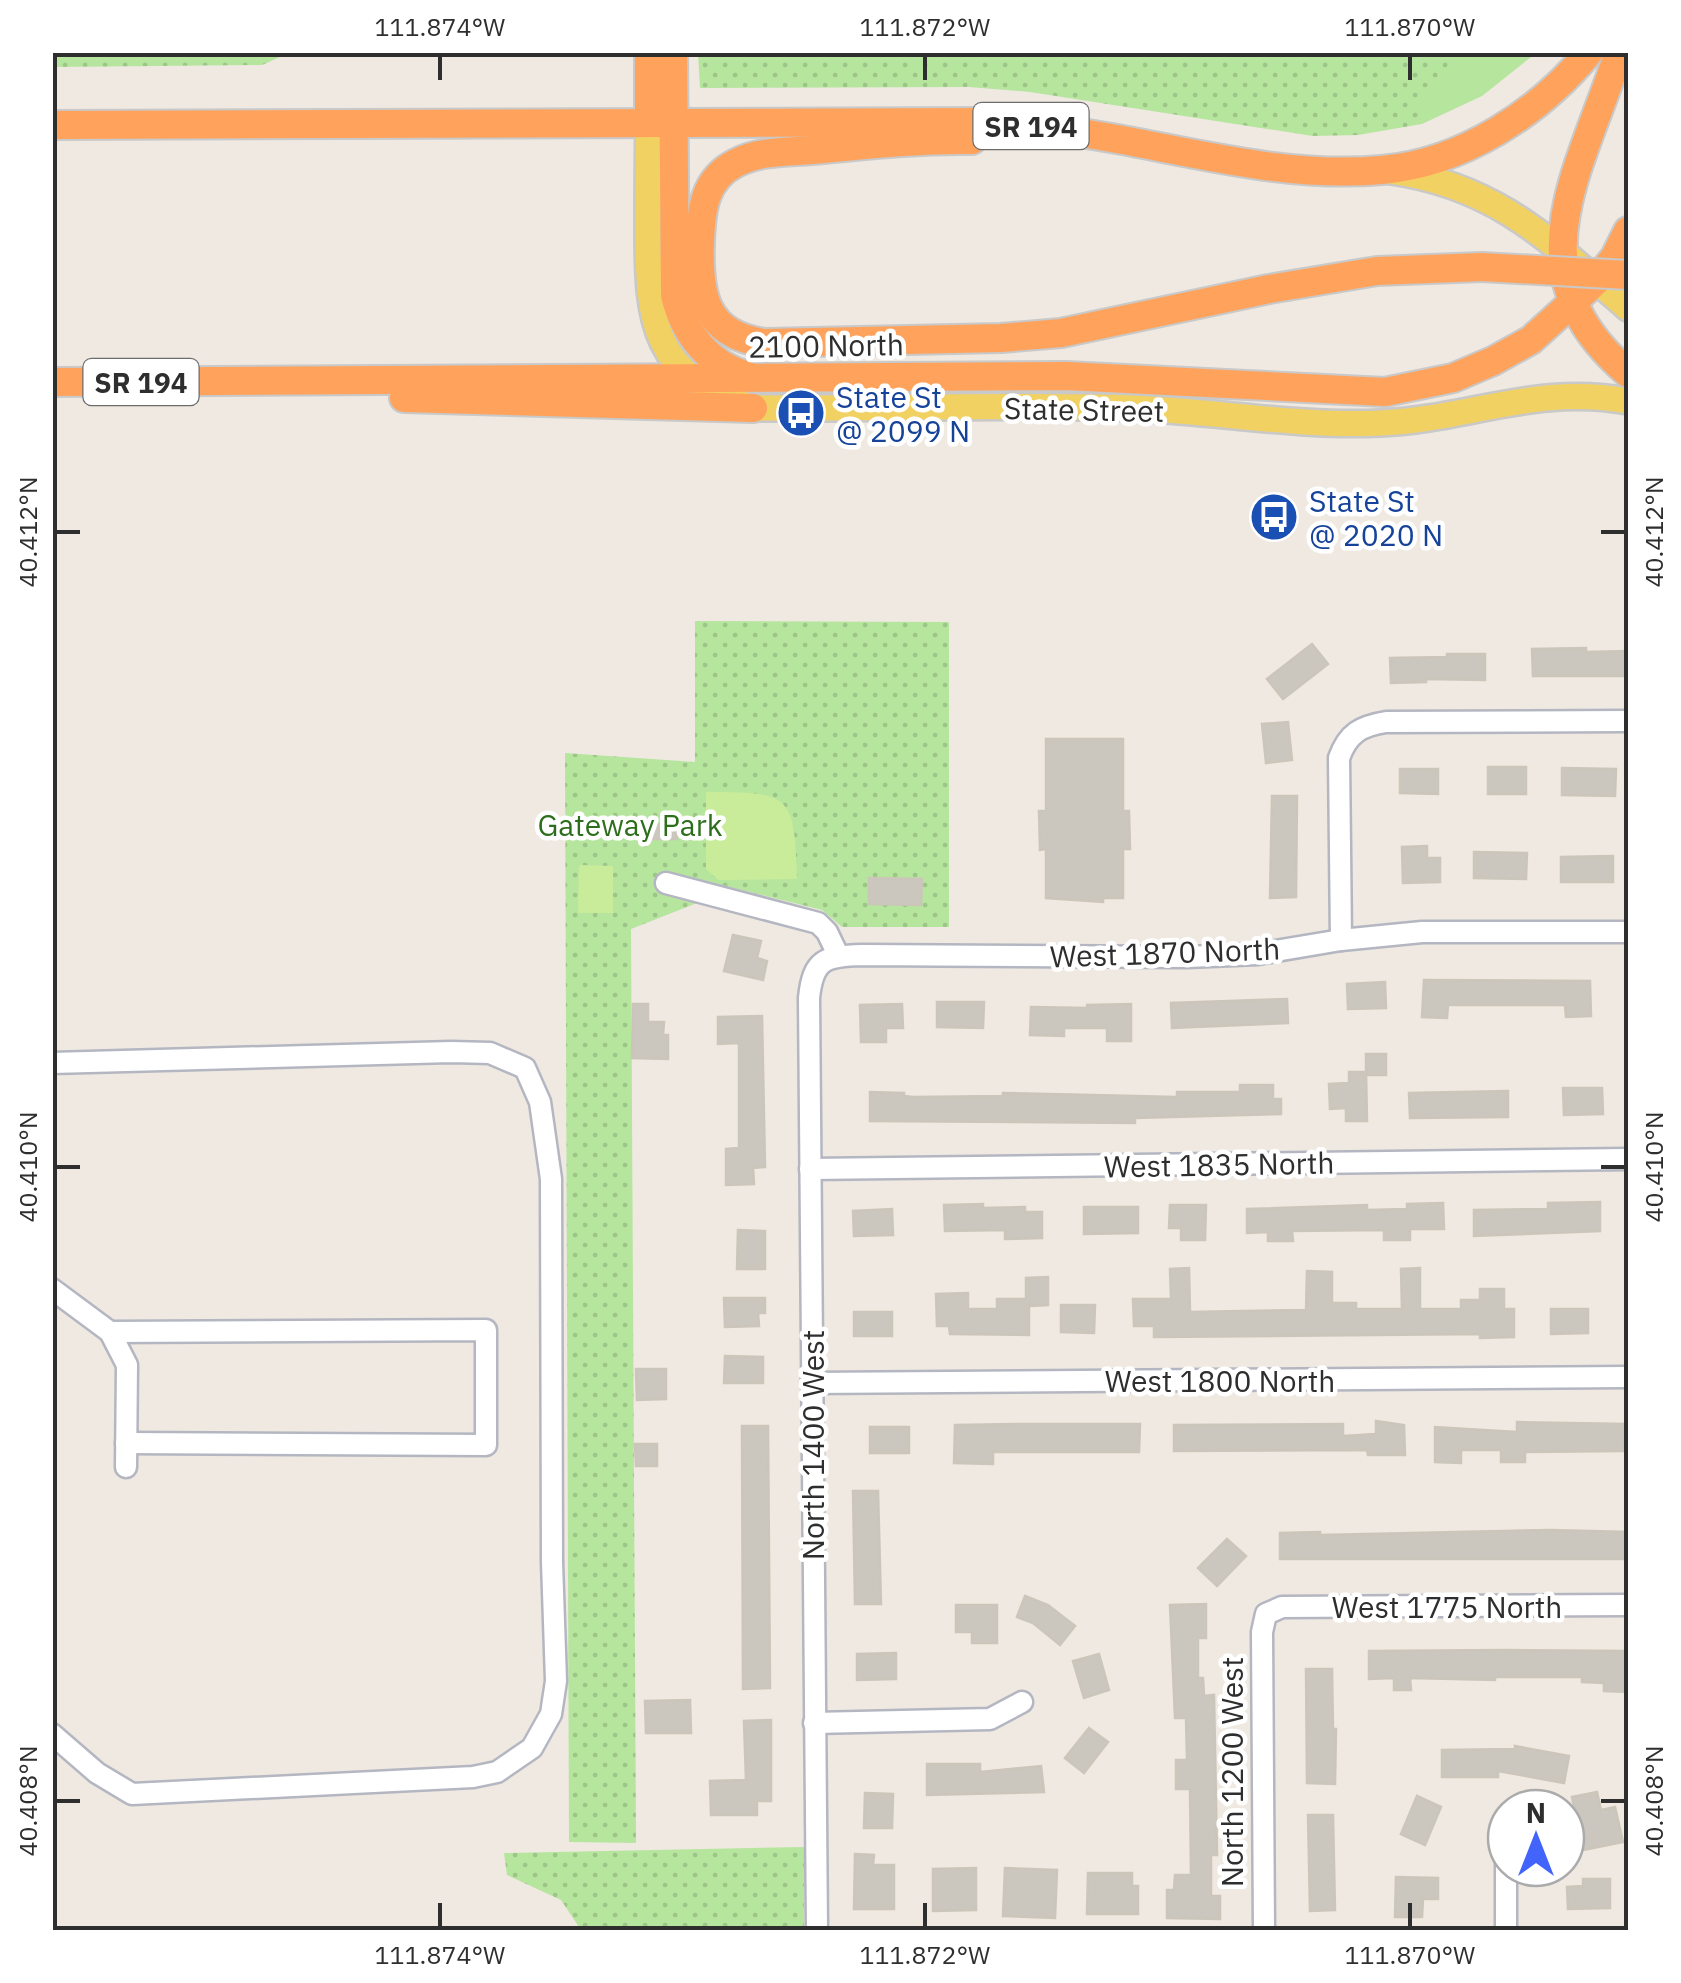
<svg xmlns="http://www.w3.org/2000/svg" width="1681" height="1983" font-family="'IBM Plex Sans',sans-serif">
<defs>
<pattern id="grass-dots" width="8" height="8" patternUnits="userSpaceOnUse" patternTransform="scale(2.5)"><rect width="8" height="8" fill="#b6e59e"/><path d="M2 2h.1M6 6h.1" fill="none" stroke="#9dc588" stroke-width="1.8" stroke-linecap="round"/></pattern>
</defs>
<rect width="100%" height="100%" fill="#efe9e1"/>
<g fill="url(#grass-dots)">
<path d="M52 53 53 52 289 53 262 65 53 67Z"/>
<path d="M698 53H1459C1442 76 1420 92 1422 124L1358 135 1313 136 1030 92 969 87 700 88Z"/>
<path d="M695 621 949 622V927H842L822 910 697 879V903L631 929 636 1843 569 1842 565 753 695 762Z"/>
<path d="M804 1847V1930H581L561 1900 507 1875 504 1853Z"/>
</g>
<path fill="#b6e59e" d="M1459 53H1536L1482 96 1422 124C1419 84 1438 80 1459 53Z"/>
<g fill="#c9ec9a">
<path d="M706 792C791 792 794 794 797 879L718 880 706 869Z"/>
<path d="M579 865 613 866V913H578Z"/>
</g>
<g fill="#cbc7bf" stroke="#cbc5ba" stroke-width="2.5">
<path d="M1312 644 1328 664 1283 699 1267 679Z"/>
<path d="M1586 648V652L1628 651V676H1533L1532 649Z"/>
<path d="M1447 654H1485V680L1426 679V682L1391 683 1390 658 1447 657Z"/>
<path d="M1288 722 1292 760 1266 763 1262 724Z"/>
<path d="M1046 739H1123V811H1129L1130 849H1123V898H1103V902L1046 898V849L1040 850 1039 811H1046Z"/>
<rect x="1488" y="767" width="38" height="27"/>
<path d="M1562 768 1616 769 1615 796 1562 795Z"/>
<path d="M1400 769H1438V794L1400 793Z"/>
<path d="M1272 796H1297L1296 897 1270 898Z"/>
<path d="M644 824 677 825V839H643Z"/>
<path d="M1427 846V858H1440V882L1403 883 1402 847Z"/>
<path d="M1474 852 1527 853 1526 879 1474 878Z"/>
<path d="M1613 856V882H1561V857Z"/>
<path d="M869 878 922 879 921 905 869 904Z"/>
<path d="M733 935 761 941 757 958 767 961 763 980 724 971Z"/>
<path d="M1424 980 1590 981 1591 1016 1566 1017 1565 1005H1448L1447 1018 1422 1017Z"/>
<path d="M1385 982 1386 1008 1348 1009 1347 984Z"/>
<path d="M1287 999 1288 1023 1172 1028 1171 1003Z"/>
<path d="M937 1002H984L983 1028 937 1027Z"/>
<path d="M633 1004H648V1022H664L663 1035H668V1059L632 1058Z"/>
<path d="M902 1004 903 1028H886V1042H861L860 1005Z"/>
<path d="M1131 1004V1041H1107V1028H1064V1036L1030 1035 1031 1007 1087 1008V1005Z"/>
<path d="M762 1016 765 1167 753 1168 754 1184 726 1185V1149L739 1148V1043L718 1044V1017Z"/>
<rect x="1366" y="1054" width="20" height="21"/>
<path d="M1349 1072H1366L1367 1121H1346V1108L1330 1109 1329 1084 1349 1083Z"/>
<path d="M1240 1085H1273V1099H1281V1114L1135 1118V1123L870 1121V1092L904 1093V1096L913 1097 1003 1096V1093L1177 1097V1092H1240Z"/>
<path d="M1563 1088H1602L1603 1114 1564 1115Z"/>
<path d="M1508 1091V1117L1410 1118 1409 1093Z"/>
<path d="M1600 1202V1231L1474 1236V1210L1548 1209V1203Z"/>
<path d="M1443 1203 1444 1229H1410V1240H1384V1230L1292 1231 1293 1241H1268V1232L1247 1233V1209L1367 1205V1210L1407 1209V1204Z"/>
<path d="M983 1204V1208L1025 1207V1212H1042V1238L1005 1239V1230L945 1231 944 1205Z"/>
<path d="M1170 1205H1206L1205 1240H1181V1228H1169Z"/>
<path d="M1084 1207H1138V1233L1084 1234Z"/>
<path d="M892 1209 893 1235 854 1236 853 1211Z"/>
<path d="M738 1230 765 1231V1269H737Z"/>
<path d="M1189 1268 1190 1312 1306 1310 1307 1271 1332 1272V1303H1356V1309H1402L1401 1269 1420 1268V1309H1461V1300H1480V1289H1504V1309H1514V1337L1480 1338V1334L1154 1337V1326H1134L1133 1299H1171L1170 1269Z"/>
<path d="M1048 1277V1305L1029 1306V1335L950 1334 949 1326H937L936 1294 968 1293V1309H997V1299H1026V1278Z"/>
<path d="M724 1298H765V1313H758L759 1326 725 1327Z"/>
<path d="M1061 1305H1095L1094 1333 1061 1332Z"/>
<path d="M1551 1309H1588V1333L1551 1334Z"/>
<rect x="854" y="1312" width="38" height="24"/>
<path d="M725 1356 763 1357V1383H724Z"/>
<path d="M636 1369H666V1399L637 1400Z"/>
<path d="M1376 1421 1404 1425 1405 1455H1368L1367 1450 1174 1451V1425L1343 1424V1436L1376 1434Z"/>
<path d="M1517 1422 1625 1424 1624 1451 1525 1452V1462H1501V1450H1461V1463L1435 1462V1427L1517 1432Z"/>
<path d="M1019 1424H1140L1139 1452H993V1464L954 1463 955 1425Z"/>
<path d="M742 1426H768L770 1688 743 1689Z"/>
<rect x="870" y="1427" width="39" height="26"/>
<path d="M635 1444H657V1466H636Z"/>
<path d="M853 1491H878L881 1604H855Z"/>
<path d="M1550 1530 1628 1532V1559H1280V1533L1320 1532V1535Z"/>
<path d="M1227 1539 1246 1556 1217 1586 1198 1568Z"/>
<path d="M1025 1596 1048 1605 1075 1626 1060 1645 1033 1623 1017 1617Z"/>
<path d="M1206 1604V1638H1198V1678H1203L1204 1696 1214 1695 1217 1855H1211V1896H1220V1919L1167 1918V1890H1174L1175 1875H1191L1190 1789H1176V1760H1187L1186 1718H1175L1170 1605Z"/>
<path d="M956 1605H997V1643H972V1632H956Z"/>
<path d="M1508 1650 1628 1651V1692L1604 1691V1683L1582 1682V1677H1495V1680L1410 1678 1411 1690H1394V1678L1369 1679V1651Z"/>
<path d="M896 1653V1679L857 1680V1654Z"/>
<path d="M1099 1654 1109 1690 1084 1698 1073 1661Z"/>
<path d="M1306 1669H1332L1333 1729H1336L1335 1784 1307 1783Z"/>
<path d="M690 1700 691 1733H646L645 1701Z"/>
<path d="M771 1720V1801H757V1815H711L710 1781 746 1780 744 1721Z"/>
<path d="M1089 1728 1108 1742 1084 1773 1065 1758Z"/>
<path d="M1515 1746 1569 1756 1564 1783 1498 1771V1777H1442V1750L1515 1749Z"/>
<path d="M927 1764H980V1772L1041 1766 1044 1792 927 1795Z"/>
<path d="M1597 1792 1601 1810 1615 1807 1623 1842 1583 1850 1572 1797Z"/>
<path d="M865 1793 893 1794 892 1828H864Z"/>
<path d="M1417 1796 1441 1807 1425 1845 1401 1834Z"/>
<path d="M1308 1815H1333L1335 1910 1310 1911Z"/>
<path d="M855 1854 874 1855 873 1865H894V1909H854Z"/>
<path d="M976 1868V1910L933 1911V1869Z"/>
<path d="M1005 1868 1057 1870 1055 1918 1003 1916Z"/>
<path d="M1088 1873H1132V1886H1138V1914H1087Z"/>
<path d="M1396 1877 1438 1878V1899H1423L1422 1917H1395Z"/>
<path d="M1583 1879H1610V1908L1568 1909 1567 1887 1583 1886Z"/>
</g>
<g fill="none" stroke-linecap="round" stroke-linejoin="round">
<g stroke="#b4b7c1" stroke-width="25">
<g id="minor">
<path d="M666 883 818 923 827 932 838 955"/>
<path d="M1341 940 1339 758C1348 733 1361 726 1386 722L1628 721"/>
<path d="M52 1063 451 1052 490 1053 525 1068 540 1102 551 1179 552 1562 556 1681 551 1714 532 1748 497 1772 473 1777 132 1794 97 1773 52 1734"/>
<path d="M810 1169 1628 1159"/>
<path d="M52 1289 110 1332 127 1365 126 1467"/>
<path d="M110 1332 486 1330V1445L126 1443"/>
<path d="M811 1383 1628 1377"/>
<path d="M814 1723 990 1719 1022 1702"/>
<path d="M1506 1845V1930"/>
<path d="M817 1930 809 998C813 959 825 956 862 955L1187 957 1258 954 1341 940 1422 932H1628"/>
<path d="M1264 1930 1262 1632 1266 1614 1282 1607 1628 1605"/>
</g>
</g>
<g stroke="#c9c9c9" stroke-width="30">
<g id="major">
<path d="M649 122C648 159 648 196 648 232 648 325 654 376 753 408 879 409 1006 404 1132 408 1215 411 1298 427 1381 423 1469 419 1538 384 1628 401"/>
<path d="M1391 171C1498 186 1551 242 1628 308"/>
</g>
</g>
<g stroke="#c9c9c9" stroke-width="32">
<g id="highway">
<path d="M673 52 675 295C684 334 709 365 748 376"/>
<path d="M1619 52C1582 169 1509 272 1628 373"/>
<path d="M649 122V52"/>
<path d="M52 125 988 122C1031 126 1074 131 1117 139 1204 155 1292 178 1382 170 1462 163 1539 113 1589 52"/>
<path d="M972 140C918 139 865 145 811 150 786 152 758 151 736 163 704 179 701 210 700 242 698 294 704 335 765 343L1001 338 1061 333 1269 289 1377 271 1482 267"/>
<path d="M52 382 1066 376 1385 392 1453 378 1493 361 1531 340 1596 281 1615 257 1628 231"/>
<path d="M404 398 753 408"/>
</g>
</g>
<use href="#minor" stroke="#fff" stroke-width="20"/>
<use href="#major" stroke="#f2d163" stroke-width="25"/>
<use href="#highway" stroke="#ffa35c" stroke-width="28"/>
<g stroke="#c9c9c9" stroke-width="32" stroke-linecap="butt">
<path id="highway-bridge" d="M1482 267 1628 275"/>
</g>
<use href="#highway-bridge" stroke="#ffa35c" stroke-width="28"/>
</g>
<path fill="none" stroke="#2e2e2e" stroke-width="4" d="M440 55V80M925 55V80M1410 55V80M55 532H80M1601 532H1626M55 1167H80M1601 1167H1626M55 1801H80M1601 1801H1626M440 1903V1928M925 1903V1928M1410 1903V1928"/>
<defs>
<g id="bus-disc" transform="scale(2.5)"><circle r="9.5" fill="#1a4fb4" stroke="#fff"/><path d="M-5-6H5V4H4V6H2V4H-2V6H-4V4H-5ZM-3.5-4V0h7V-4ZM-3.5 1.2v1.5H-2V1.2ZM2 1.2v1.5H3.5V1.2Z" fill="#fff"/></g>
</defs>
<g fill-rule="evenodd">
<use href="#bus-disc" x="801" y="413"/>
<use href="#bus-disc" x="1274" y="517"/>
</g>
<g text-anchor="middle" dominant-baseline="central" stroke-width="9" stroke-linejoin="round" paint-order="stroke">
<g fill="#fff" stroke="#6d6d6d" stroke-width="2.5">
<rect x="973.5" y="103" width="115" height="46" rx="8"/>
<rect x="83.5" y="359" width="115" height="46" rx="8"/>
</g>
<g font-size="28" font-weight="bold" fill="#2e2e2e">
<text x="1031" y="126">SR 194</text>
<text x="141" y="382">SR 194</text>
</g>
<g font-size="30" fill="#2e2e2e" stroke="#fff">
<text transform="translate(826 345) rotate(-1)">2100 North</text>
<text transform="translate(1084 409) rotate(1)">State Street</text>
<text transform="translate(1165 952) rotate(-2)">West 1870 North</text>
<text transform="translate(1219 1164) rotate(-1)">West 1835 North</text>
<text x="1220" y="1380">West 1800 North</text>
<text transform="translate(812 1445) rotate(-90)">North 1400 West</text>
<text x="1447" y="1606">West 1775 North</text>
<text transform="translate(1231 1772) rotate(-90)">North 1200 West</text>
</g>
<g font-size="30" fill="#164399" stroke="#fff" text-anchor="start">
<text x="836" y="396">State St<tspan x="836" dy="34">@ 2099 N</tspan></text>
<text x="1309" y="500">State St<tspan x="1309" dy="34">@ 2020 N</tspan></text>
</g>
<g font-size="30" fill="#2c6e1b" stroke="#fff">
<text x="630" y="824">Gateway Park</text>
</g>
</g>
<rect width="1681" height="1983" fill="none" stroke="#ffffff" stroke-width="110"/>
<g transform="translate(1536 1838)"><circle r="48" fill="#ffffff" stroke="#ababab" stroke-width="2.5"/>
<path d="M0-8L18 38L0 25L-18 38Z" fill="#4264fb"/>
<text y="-15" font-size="28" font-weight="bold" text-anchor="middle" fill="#2e2e2e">N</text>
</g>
<rect x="55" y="55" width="1571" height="1873" fill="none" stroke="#2e2e2e" stroke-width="4"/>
<g font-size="25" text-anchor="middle" fill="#2e2e2e">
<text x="440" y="36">111.874°W</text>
<text x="925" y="36">111.872°W</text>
<text x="1410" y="36">111.870°W</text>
<text transform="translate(28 532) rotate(-90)" y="9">40.412°N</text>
<text transform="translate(1654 532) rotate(-90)" y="9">40.412°N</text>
<text transform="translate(28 1167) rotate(-90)" y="9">40.410°N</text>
<text transform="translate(1654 1167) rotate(-90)" y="9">40.410°N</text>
<text transform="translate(28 1801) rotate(-90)" y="9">40.408°N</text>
<text transform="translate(1654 1801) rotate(-90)" y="9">40.408°N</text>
<text x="440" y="1964">111.874°W</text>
<text x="925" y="1964">111.872°W</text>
<text x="1410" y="1964">111.870°W</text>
</g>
</svg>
